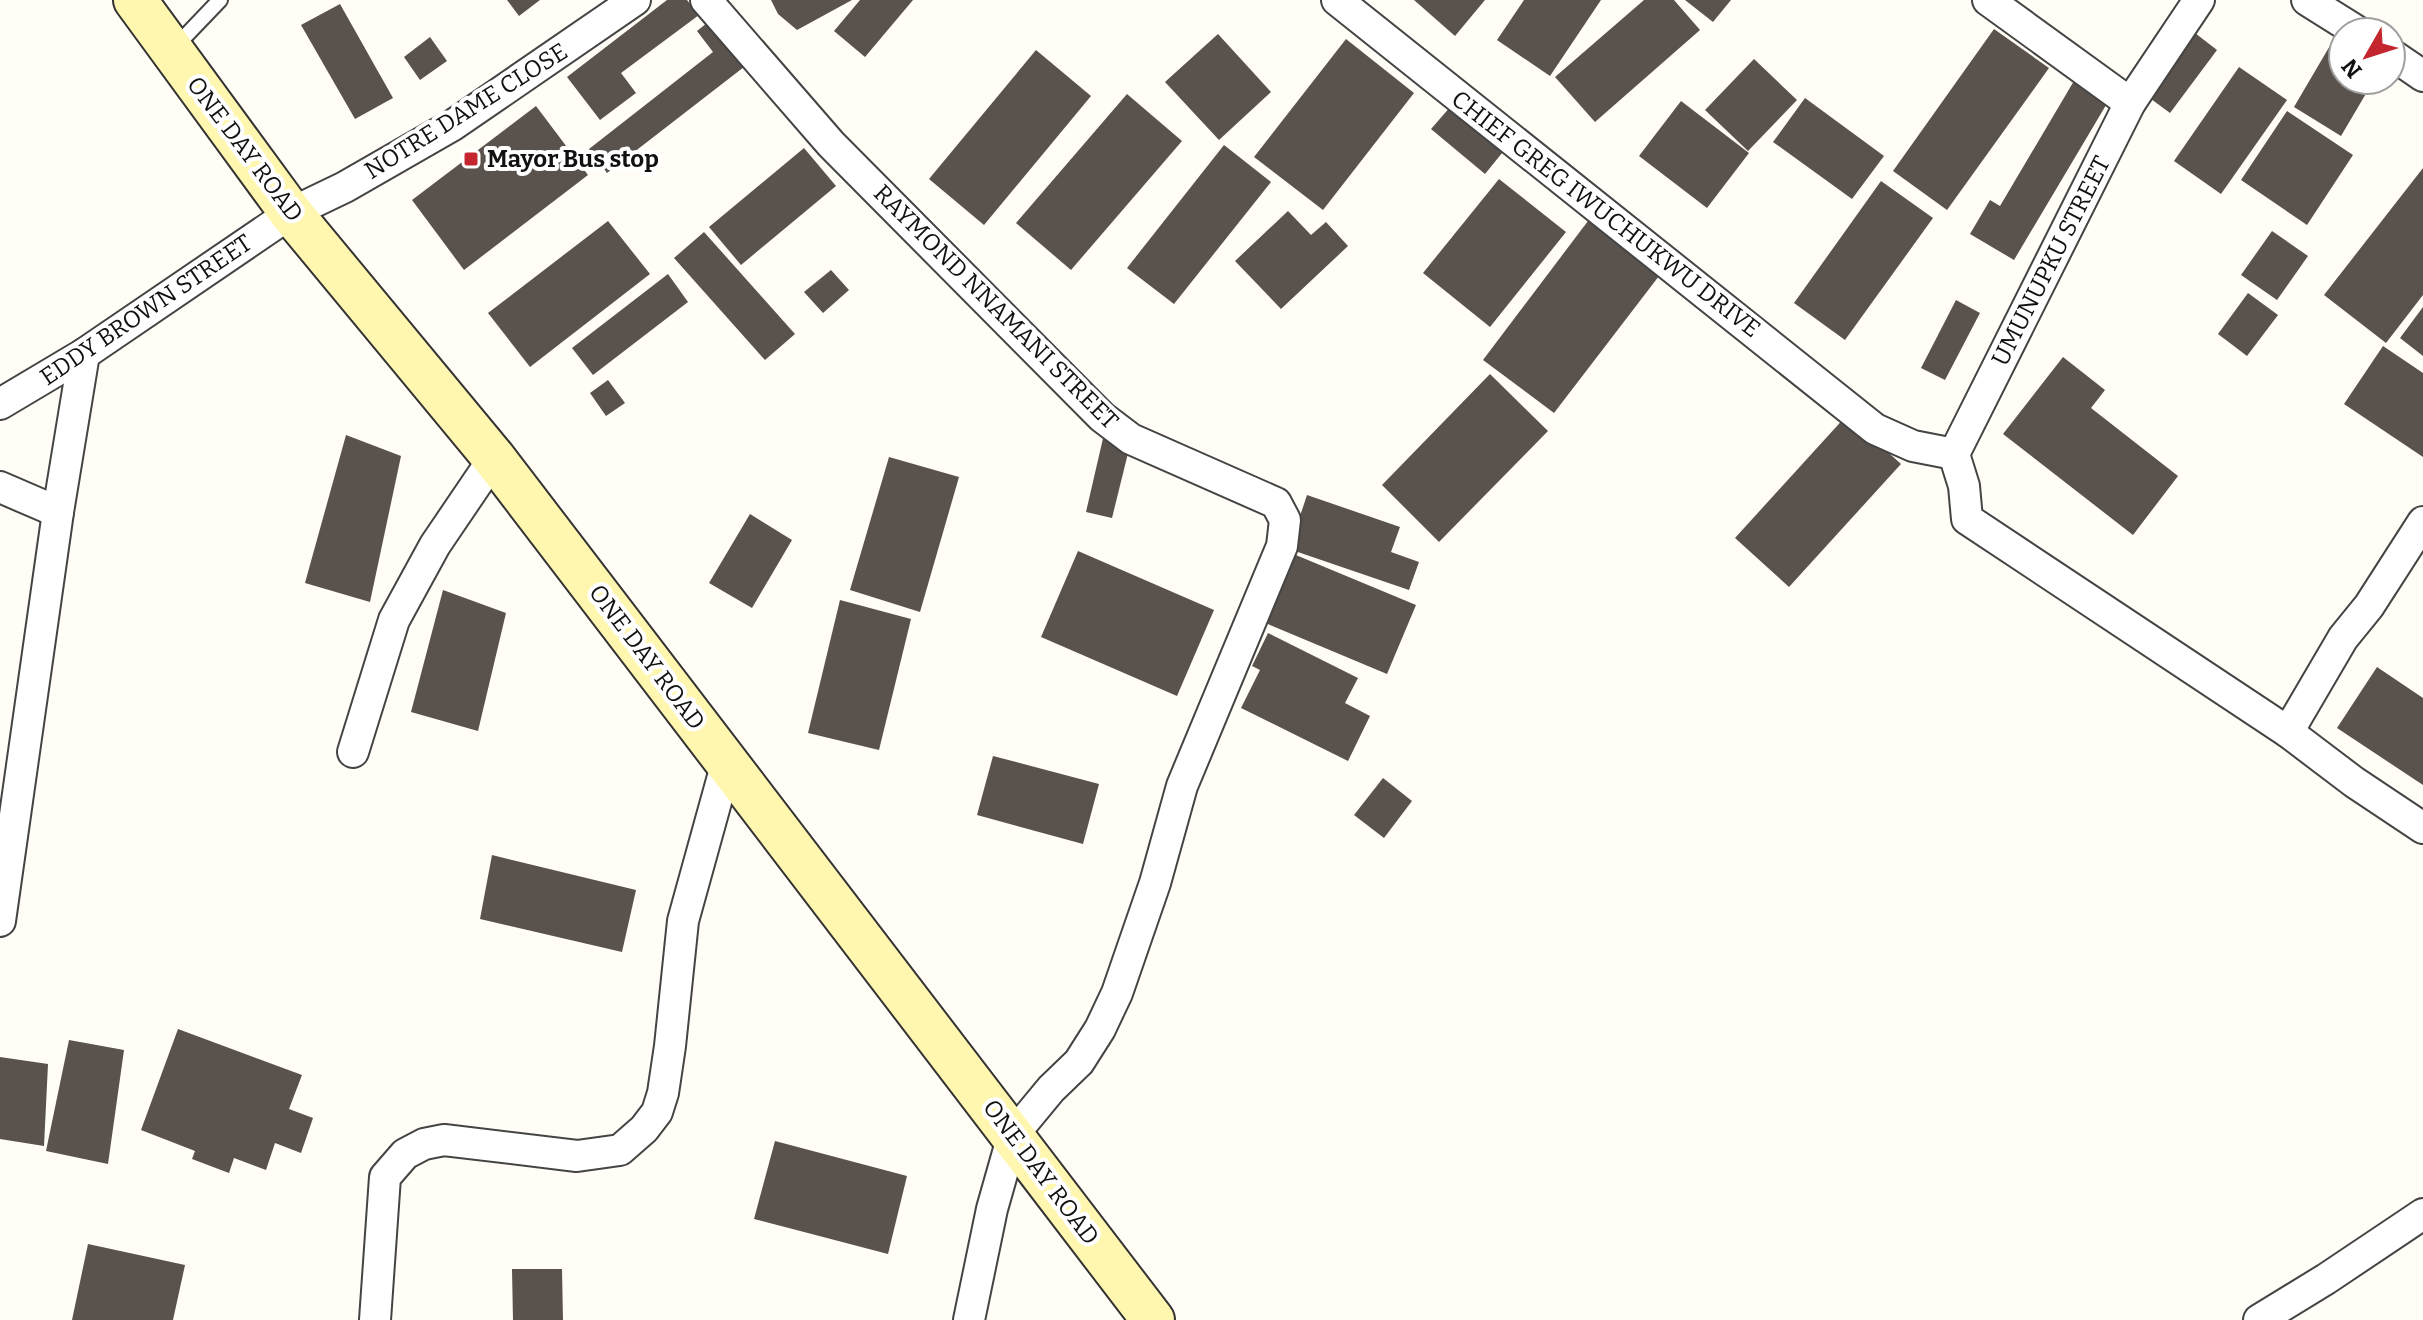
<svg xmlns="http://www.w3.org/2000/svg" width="2423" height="1320" font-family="Bitter,serif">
<rect width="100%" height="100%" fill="#fffdf5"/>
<g fill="#5a524d">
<path d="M507 0H540L519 16Z"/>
<path d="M667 0H687L699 15 621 73 636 93 600 120 567 77Z"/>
<path d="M771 0H852L797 30 778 14Z"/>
<path d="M860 0H913L865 57 834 31Z"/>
<path d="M1414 0H1485L1455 36Z"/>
<path d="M1524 0H1601L1550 76 1497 40Z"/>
<path d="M1644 0H1674L1700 30 1595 122 1555 77Z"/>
<path d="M1685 0H1731L1713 22Z"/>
<path d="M340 4 393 98 355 119 301 25Z"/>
<path d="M717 15 753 60 607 173 589 149 713 52 697 31Z"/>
<path d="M1994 29 2049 68 1947 210 1893 171Z"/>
<path d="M2338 32 2343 34V80H2374L2341 136 2294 107Z"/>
<path d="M2195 33 2217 50 2170 113 2147 96Z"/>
<path d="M1218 34 1271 92 1219 140 1165 82Z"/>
<path d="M430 37 447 61 420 80 404 57Z"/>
<path d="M1346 39 1414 93 1323 210 1254 157Z"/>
<path d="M1036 50 1091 96 984 225 929 179Z"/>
<path d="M1754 59 1797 100 1748 151 1705 110Z"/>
<path d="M2239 67 2287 100 2221 194 2174 161Z"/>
<path d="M2081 69 2115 90 2014 260 1970 234 1990 200 2000 206Z"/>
<path d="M1127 94 1182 141 1071 270 1016 223Z"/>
<path d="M1458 98 1511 142 1485 174 1431 129Z"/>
<path d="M1805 98 1884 156 1852 199 1773 142Z"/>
<path d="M1681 101 1749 153 1707 208 1639 156Z"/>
<path d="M536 106 588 175 464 270 412 200Z"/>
<path d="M2287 111 2353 155 2307 225 2241 180Z"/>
<path d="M1224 145 1271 182 1174 304 1127 268Z"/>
<path d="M804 148 836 186 741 265 709 227Z"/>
<path d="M2423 168V295L2386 343 2324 295Z"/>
<path d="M1499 179 1566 232 1490 327 1423 273Z"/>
<path d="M1881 181 1933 218 1845 340 1794 303Z"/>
<path d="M1288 211 1311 235 1326 222 1348 246 1281 309 1235 261Z"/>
<path d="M608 221 650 274 530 367 488 313Z"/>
<path d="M1588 221 1659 276 1554 413 1483 360Z"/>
<path d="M2272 231 2308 256 2277 300 2241 275Z"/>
<path d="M704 232 795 334 765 360 674 258Z"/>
<path d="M831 270 849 290 823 313 804 292Z"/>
<path d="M668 274 688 302 593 375 572 348Z"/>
<path d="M2248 293 2278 315 2247 356 2218 334Z"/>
<path d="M1956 300 1980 313 1945 380 1921 368Z"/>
<path d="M2423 307V356L2400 338Z"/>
<path d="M2383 346 2423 373V457L2344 404Z"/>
<path d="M2063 357 2105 390 2091 408 2178 476 2133 535 2003 434Z"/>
<path d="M1490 374 1548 431 1439 542 1382 485Z"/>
<path d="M608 380 625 403 606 416 590 393Z"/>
<path d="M1847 415 1901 464 1789 587 1735 538Z"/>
<path d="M1104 434 1131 441 1112 518 1086 512Z"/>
<path d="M346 435 401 456 370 602 305 583Z"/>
<path d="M889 457 959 477 920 612 850 590Z"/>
<path d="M1307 495 1400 527 1391 552 1419 562 1409 590 1289 549Z"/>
<path d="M750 514 792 540 752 608 709 583Z"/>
<path d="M1078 551 1214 610 1177 696 1041 637Z"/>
<path d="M1291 553 1416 605 1387 674 1263 622Z"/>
<path d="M443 590 506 613 478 731 411 712Z"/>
<path d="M840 600 911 619 879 750 808 733Z"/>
<path d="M1268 633 1358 678 1345 703 1370 716 1348 761 1241 708 1260 670 1252 666Z"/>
<path d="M2377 667 2423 698V785L2337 728Z"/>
<path d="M993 756 1099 784 1083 844 977 815Z"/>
<path d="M1383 778 1412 801 1384 838 1354 815Z"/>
<path d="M492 855 636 890 622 952 480 919Z"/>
<path d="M178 1029 302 1075 289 1109 313 1118 301 1153 275 1143 266 1170 234 1158 229 1173 192 1159 195 1151 141 1130Z"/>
<path d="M69 1040 124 1050 108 1164 46 1151Z"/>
<path d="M0 1057 48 1064 44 1146 0 1139Z"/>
<path d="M775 1141 907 1176 888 1254 754 1219Z"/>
<path d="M88 1244 185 1265 173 1320H72Z"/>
<path d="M512 1269H562L563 1320H513Z"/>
</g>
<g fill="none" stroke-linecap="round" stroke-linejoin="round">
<g stroke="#444" stroke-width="18">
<path id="lane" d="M175 47 220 0"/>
</g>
<g stroke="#444" stroke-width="34">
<g id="street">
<path d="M706 0 831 144 1102 417 1131 439 1276 503 1285 520 1282 546 1182 786 1155 883 1117 993 1100 1029 1079 1062 1051 1089 1013 1135 992 1209 969 1320"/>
<path d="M1337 0 1875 429 1913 446 1954 454"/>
<path d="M1988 0 2130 103"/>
<path d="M2307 0 2358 32"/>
<path d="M2391 54 2423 76"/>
<path d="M0 404 84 354 291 213 345 187 453 125 635 0"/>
<path d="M1954 454 1964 486 1967 519 2288 732 2354 782 2423 828"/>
<path d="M1954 454 2130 103 2199 0"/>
<path d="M0 487 58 512"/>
<path d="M2288 732 2343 638 2369 606 2423 522"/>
<path d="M353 752 394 620 435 545 494 458"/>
<path d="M0 921 58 512 84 354"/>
<path d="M375 1320 385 1177 405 1154 424 1144 444 1140 577 1156 620 1150 644 1129 657 1112 663 1093 670 1046 683 921 727 762"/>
<path d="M2259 1320 2326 1279 2423 1214"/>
</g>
</g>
<g stroke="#333" stroke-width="46">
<path id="secondary" d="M135 0 291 213 494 458 1153 1320"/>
</g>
<use href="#lane" stroke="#fff" stroke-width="14"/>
<use href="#street" stroke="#fff" stroke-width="30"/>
<use href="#secondary" stroke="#fff6b0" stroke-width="42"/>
</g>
<rect fill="#c4262e" stroke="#fff" stroke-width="3" x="463" y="151" width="16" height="16" rx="4"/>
<g text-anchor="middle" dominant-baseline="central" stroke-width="8" stroke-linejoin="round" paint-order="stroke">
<g font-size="24" fill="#111" stroke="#fff">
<text transform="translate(466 111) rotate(-32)">NOTRE DAME CLOSE</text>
<text transform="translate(245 149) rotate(53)">ONE DAY ROAD</text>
<text transform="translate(1606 214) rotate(38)">CHIEF GREG IWUCHUKWU DRIVE</text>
<text transform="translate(2051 261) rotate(-63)">UMUNUPKU STREET</text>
<text transform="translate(996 307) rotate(45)">RAYMOND NNAMANI STREET</text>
<text transform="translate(146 310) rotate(-34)">EDDY BROWN STREET</text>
<text transform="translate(647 657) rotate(53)">ONE DAY ROAD</text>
<text transform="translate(1041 1172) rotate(53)">ONE DAY ROAD</text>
</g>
<g font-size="24" font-weight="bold" fill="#111" stroke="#fff" text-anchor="start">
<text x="487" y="159">Mayor Bus stop</text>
</g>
</g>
<g transform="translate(2367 56) rotate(231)"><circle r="38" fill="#ffffff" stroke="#a0a0a0" stroke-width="2"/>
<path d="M0-6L14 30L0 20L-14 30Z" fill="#c4262e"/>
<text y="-12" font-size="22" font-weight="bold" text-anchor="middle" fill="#111111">N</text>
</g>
</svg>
